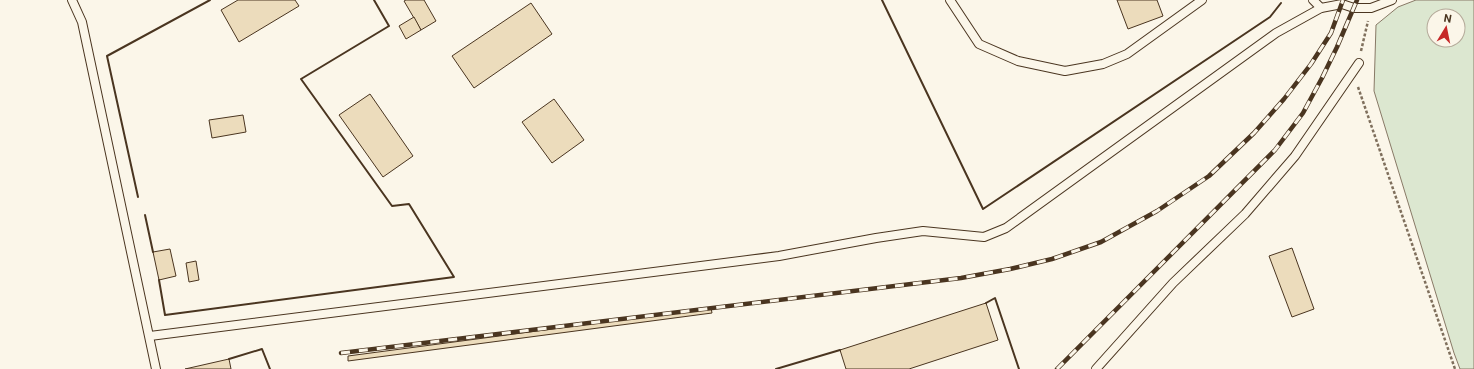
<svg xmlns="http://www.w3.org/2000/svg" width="1474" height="369" font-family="Roboto,sans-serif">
<rect width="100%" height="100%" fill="#fbf6e9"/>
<path fill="#dce7d0" stroke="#887966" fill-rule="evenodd" d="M1416 0H1474V369H1460L1454 353 1374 91 1376 25 1398 7ZM1434 16H1458V40H1434Z"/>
<g fill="#ecdcbc" stroke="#4a3520">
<path d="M238 0H295L299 6 239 42 221 10Z"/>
<path d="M406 0H424L436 21 421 30 404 1Z"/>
<path d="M1117 0H1157L1163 16 1128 29Z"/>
<path d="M531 3 552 34 474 88 452 56Z"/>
<path d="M414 17 421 30 406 39 399 26Z"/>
<path d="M370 94 413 156 383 177 339 115Z"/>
<path d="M554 99 584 140 552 163 522 122Z"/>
<path d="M243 115 246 132 212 138 209 120Z"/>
<path d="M1292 248 1314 309 1292 317 1269 256Z"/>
<path d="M170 249 176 276 159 280 153 252Z"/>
<path d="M196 261 199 280 189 282 186 263Z"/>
<path d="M986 303 998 340 909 369H846L840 350Z"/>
<path d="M711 308 712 313 348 361V356Z"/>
<path d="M229 359 231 369H185Z"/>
</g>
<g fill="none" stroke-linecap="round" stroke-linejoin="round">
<g stroke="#4a3520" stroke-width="10">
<g id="lane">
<path d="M72 0 82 22 156 369"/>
<path d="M950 0 979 44 1018 61 1065 71 1103 64 1127 54 1202 0"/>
<path d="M1313 0 1321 8"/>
<path d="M150 336 779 256 876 238 923 231 984 237 1006 228 1276 33 1321 8 1342 4 1354 8H1371L1392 0"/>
<path d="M1096 369 1173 283 1245 214 1295 156 1359 63"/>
</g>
</g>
<g stroke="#7f6f5c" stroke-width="2.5" stroke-dasharray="3 2" stroke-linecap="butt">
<path d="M1361 51 1368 21"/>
<path d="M1358 87 1455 369"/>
</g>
<use href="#lane" stroke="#fbf6e9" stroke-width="8"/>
<g stroke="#4a3520" stroke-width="4.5">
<g id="rail">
<path d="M341 353 961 278 1010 269 1052 259 1101 242 1157 211 1209 176 1254 133 1284 99 1311 64 1331 33 1343 0"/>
<path d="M1057 369 1275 150 1303 113 1322 78 1337 47 1357 0"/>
</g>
</g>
<use href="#rail" stroke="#fbf6e9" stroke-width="3" stroke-dasharray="9" stroke-linecap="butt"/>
<g stroke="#4a3520" stroke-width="2">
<path d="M882 0 983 209 1270 17 1281 3"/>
<path d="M138 197 107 56 210 0"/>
<path d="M145 215 153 252"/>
<path d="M159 280 165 315 454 277 409 204 392 206 301 79 389 26 374 0"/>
<path d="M986 303 995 298 1019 369"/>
<path d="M229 359 262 349 270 369"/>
<path d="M776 369 840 350"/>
</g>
</g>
<g transform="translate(1446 28) rotate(10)"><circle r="19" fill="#fbf6e9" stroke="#b4a999"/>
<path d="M0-3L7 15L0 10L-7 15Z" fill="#c62828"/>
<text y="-6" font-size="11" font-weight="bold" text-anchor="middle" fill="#4a3520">N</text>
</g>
</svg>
